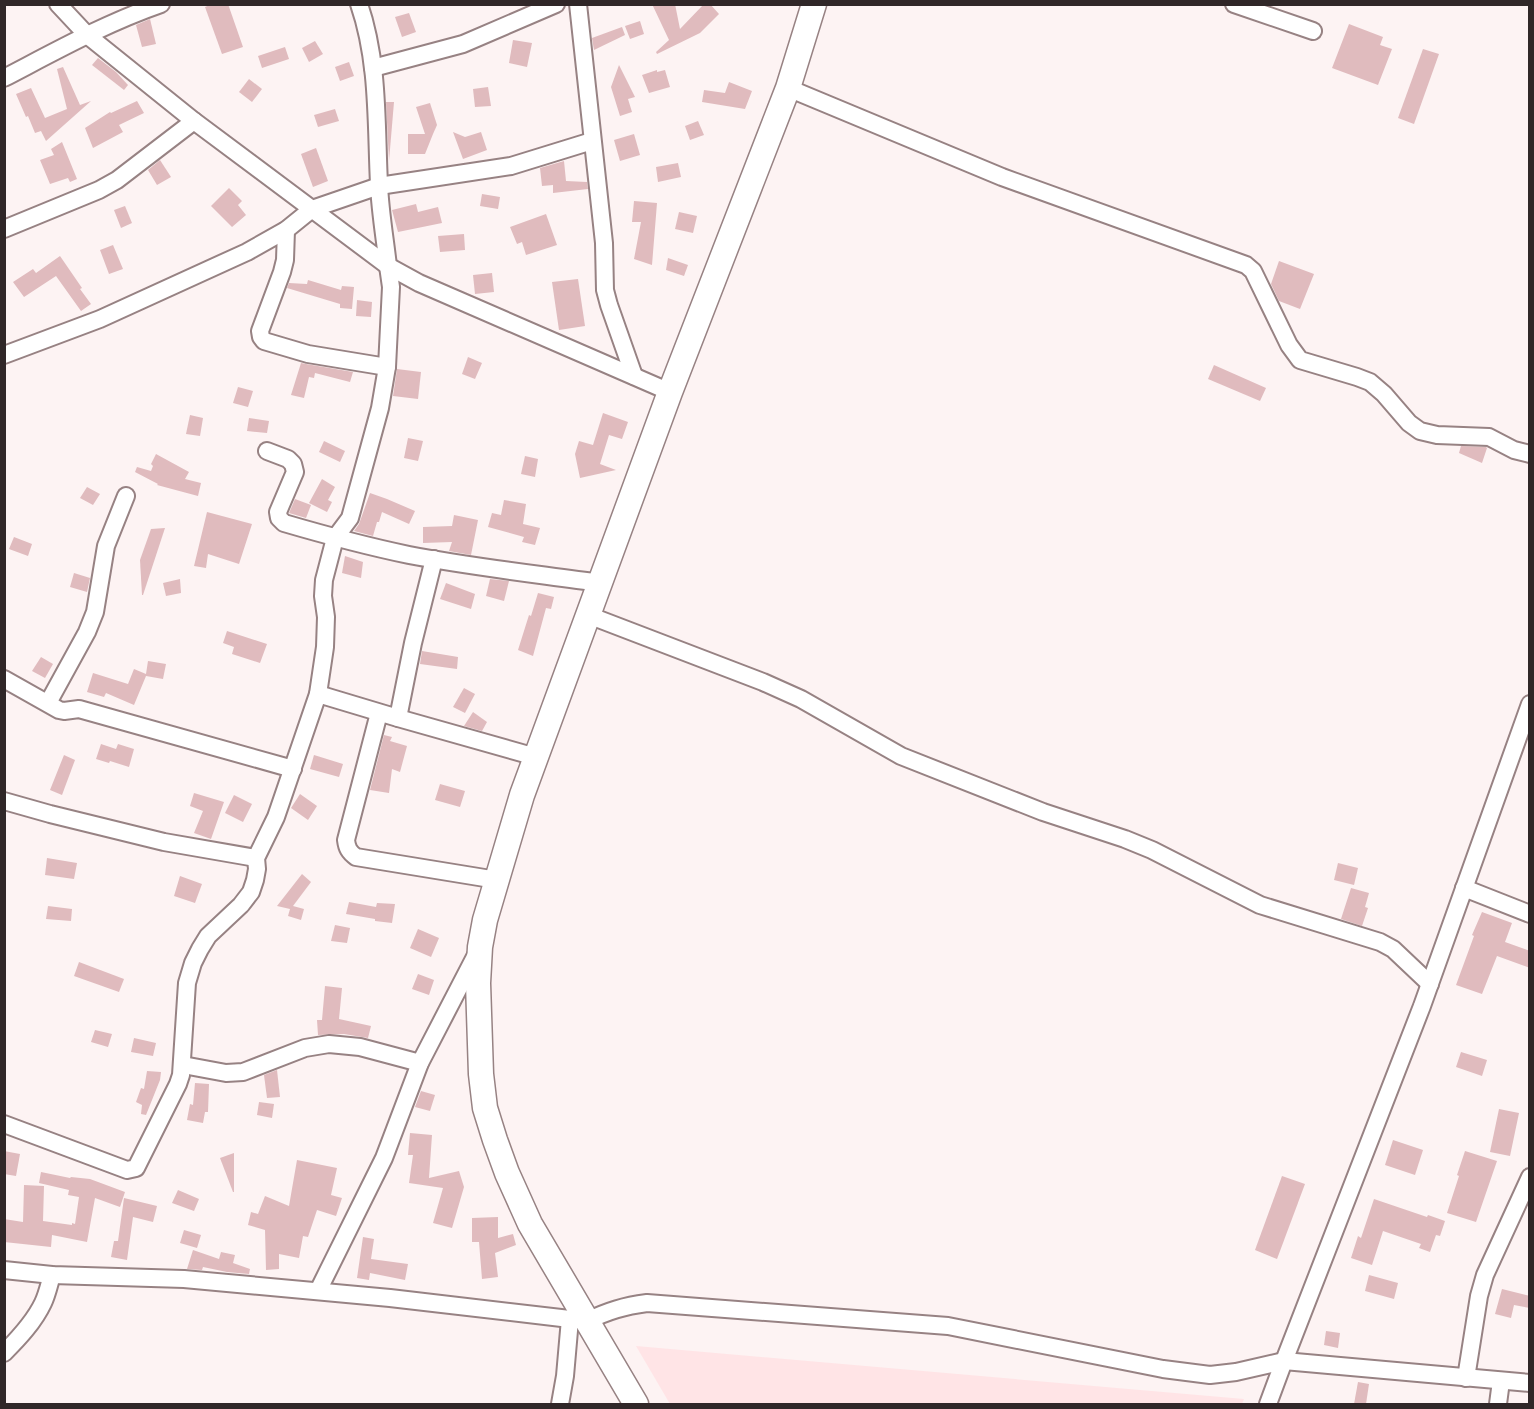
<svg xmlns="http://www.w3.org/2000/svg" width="1534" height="1409" font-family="'Open Sans',sans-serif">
<rect width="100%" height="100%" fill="#fdf3f3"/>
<path fill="#ffe4e6" d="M636 1346 1244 1399 1242 1404H670Z"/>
<g fill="#e0bbbe">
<path d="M212 4H228L243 47 222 54 205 7Z"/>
<path d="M652 4H675L680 29 704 4H710L719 14 700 33 657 54 656 52 669 40Z"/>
<path d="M409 13 416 32 402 37 395 17Z"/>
<path d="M150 19 156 44 142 47 136 25Z"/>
<path d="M640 21 644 34 630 39 625 26Z"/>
<path d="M1349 24 1383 37 1380 45 1392 49 1378 85 1332 68Z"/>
<path d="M622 27 625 35 594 50 592 38Z"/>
<path d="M513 40 532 43 527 67 509 63Z"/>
<path d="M315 41 323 54 309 62 302 48Z"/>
<path d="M285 47 289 59 262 68 258 56Z"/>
<path d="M1423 49 1439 54 1414 124 1398 118Z"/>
<path d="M98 58 116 72 128 85 124 90 92 65Z"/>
<path d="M349 62 354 76 340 81 335 67Z"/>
<path d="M619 65 635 97 628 99 632 112 620 116 611 87Z"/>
<path d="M63 67 80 105 91 101 46 141 41 131 35 133 28 116 26 117 16 94 31 88 45 118 67 109 57 69Z"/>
<path d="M657 70V72L665 70 670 87 649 93 642 75Z"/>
<path d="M249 79 262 89 252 102 239 92Z"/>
<path d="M729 82 752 91 745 109 702 102 704 90 725 93Z"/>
<path d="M488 87 491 106 475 107 473 89Z"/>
<path d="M137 101 144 113 119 125 123 132 93 148 85 128 110 112 111 113Z"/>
<path d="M386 102H394L389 161Z"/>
<path d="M430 103 437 125 433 134H425L416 107Z"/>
<path d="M335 109 339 121 318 127 314 115Z"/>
<path d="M698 121 704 135 690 140 685 126Z"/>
<path d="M453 132 465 137 481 132 487 150 463 159Z"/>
<path d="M408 134H433L425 154H408Z"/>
<path d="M634 134 640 155 620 161 614 140Z"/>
<path d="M62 142 77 179 70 182 68 178 50 184 40 160 54 155 51 149Z"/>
<path d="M316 148 328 181 313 187 301 154Z"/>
<path d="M160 160 171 177 157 185 148 170Z"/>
<path d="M564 161 566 181 587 182 588 189 553 193V185L542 186 540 168Z"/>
<path d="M678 163 681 177 658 182 656 167Z"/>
<path d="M229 188 242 201 238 205 246 215 232 227 211 206Z"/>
<path d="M482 194 500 197 498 209 480 206Z"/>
<path d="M634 201 657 203 652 265 634 259 641 222H632Z"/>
<path d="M416 204 418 212 438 207 442 223 398 232 392 210Z"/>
<path d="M125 206 132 223 121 228 114 210Z"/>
<path d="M679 212 697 216 693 233 675 229Z"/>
<path d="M546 214 557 245 526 255 522 242 517 244 510 227Z"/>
<path d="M464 234 465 250 440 252 438 236Z"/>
<path d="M113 245 123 269 109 274 100 250Z"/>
<path d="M60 256 82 288 80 289 91 304 81 311 56 276 24 297 13 282 33 269 36 273Z"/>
<path d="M668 258 688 265 684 276 666 270Z"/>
<path d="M1279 261 1314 274 1300 309 1279 301 1271 284Z"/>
<path d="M492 273 494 292 475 294 473 275Z"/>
<path d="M578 279 585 326 559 330 552 282Z"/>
<path d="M308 280 341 290 342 286 354 287 352 309 340 308V304L287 288 289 283 307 284Z"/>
<path d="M357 300 372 302 371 317 356 316Z"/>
<path d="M468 357 482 363 475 379 462 374Z"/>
<path d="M301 363 306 364 353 372 350 382 315 373 314 378 309 377 304 398 291 395Z"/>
<path d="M1214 365 1266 388 1260 401 1208 379Z"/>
<path d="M397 369 421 372 418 399 393 396Z"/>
<path d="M238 387 253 391 248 407 233 403Z"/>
<path d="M603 413 628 422 622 439 609 435 600 464 616 470 580 478 575 454 579 441 593 445Z"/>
<path d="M190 415 203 418 200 436 186 434Z"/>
<path d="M249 418 269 421 267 433 247 431Z"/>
<path d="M408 438 423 441 418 461 404 458Z"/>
<path d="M324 441 345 451 340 462 319 452Z"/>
<path d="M1461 446 1486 447 1487 448 1482 463 1459 453Z"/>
<path d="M156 454 189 472 185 479 201 483 198 496 157 485 158 484 135 472 137 467 151 471 153 466 151 464Z"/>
<path d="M525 456 538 459 535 477 521 474Z"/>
<path d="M322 479 335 487 328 500 332 502 327 512 309 503Z"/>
<path d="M87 487 100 494 93 505 80 498Z"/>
<path d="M370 493 387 499 415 511 409 524 382 512 379 522H377L373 536 354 531 359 524Z"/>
<path d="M295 499 311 505 306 518 289 513Z"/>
<path d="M504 500 526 504 523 524 540 528 535 545 522 542 524 537 488 527 492 513 501 515Z"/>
<path d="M207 512 252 524 239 564 208 554 206 568 194 566Z"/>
<path d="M454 515 478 520 471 555 449 551 452 542 423 543V527L452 526Z"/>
<path d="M165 528 143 595H142L140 560 151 529Z"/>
<path d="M14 537 32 544 28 556 9 549Z"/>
<path d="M345 556 363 562 361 578 342 573Z"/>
<path d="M74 573 90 578 87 592 70 587Z"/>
<path d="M180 579 181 593 166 596 163 583Z"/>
<path d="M490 579 509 581 504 601 486 596Z"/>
<path d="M446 583 475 594 471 609 440 599Z"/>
<path d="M538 593 554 597 551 609 546 608 533 656 518 650 529 615 531 616Z"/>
<path d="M227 631 267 644 260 663 232 654 234 647 223 643Z"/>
<path d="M422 651 458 657 457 669 420 664Z"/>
<path d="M41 657 53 664 45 678 32 671Z"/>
<path d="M148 661 166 664 163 679 146 676 134 705 106 693 104 697 87 692 93 673 128 684 134 669 146 674Z"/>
<path d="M464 688 475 694 465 713 453 707Z"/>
<path d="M473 712 487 722 482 731 464 726Z"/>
<path d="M384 735 392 737 390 741 407 746 400 772 392 769 389 793 370 790Z"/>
<path d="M101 744 116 749 118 744 134 749 129 767 110 761 109 763 96 759Z"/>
<path d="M64 755 75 760 62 795 50 790Z"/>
<path d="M314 755 343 764 339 777 310 769Z"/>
<path d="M440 784 465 791 460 807 435 800Z"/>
<path d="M194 793 224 802 211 839 194 833 203 811 190 806Z"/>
<path d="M300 794 317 806 308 820 291 808Z"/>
<path d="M234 795 252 804 243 822 225 813Z"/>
<path d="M47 858 77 863 74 879 45 875Z"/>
<path d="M1338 863 1358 868 1354 885 1334 880Z"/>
<path d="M302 874 311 882 293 906 304 909 301 920 288 916 290 909 277 906Z"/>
<path d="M180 876 202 884 195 903 174 896Z"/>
<path d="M1351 888 1369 893 1365 907 1368 908 1362 926 1341 919Z"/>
<path d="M349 902 376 907 377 903 395 904 392 923 375 921V919L346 914Z"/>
<path d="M48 906 72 909 71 921 46 919Z"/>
<path d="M1482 912 1512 923 1505 942 1530 951V968L1497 956 1482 994 1456 985 1474 936 1472 935Z"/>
<path d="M335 925 350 928 347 943 331 941Z"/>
<path d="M418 929 439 938 431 957 410 948Z"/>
<path d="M79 962 124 979 119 992 74 976Z"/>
<path d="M418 974 434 980 429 995 412 989Z"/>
<path d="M325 986 342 988 339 1019 371 1026 368 1038 344 1034 318 1035 317 1020H322Z"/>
<path d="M95 1030 112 1034 108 1047 91 1042Z"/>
<path d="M134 1038 156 1043 153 1056 131 1052Z"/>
<path d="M1461 1052 1487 1060 1482 1076 1456 1067Z"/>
<path d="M277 1070 280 1097 267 1098 264 1075Z"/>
<path d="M147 1071 161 1072 160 1080 146 1115 141 1114 142 1105 136 1102 141 1088 144 1089Z"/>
<path d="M195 1083 209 1084 208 1112H205L203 1123 187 1120 190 1104 193 1105Z"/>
<path d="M421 1091 435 1095 430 1111 415 1107Z"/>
<path d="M259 1102 274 1104 272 1118 257 1115Z"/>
<path d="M1499 1109 1519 1113 1510 1156 1490 1152Z"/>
<path d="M410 1133 432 1135 429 1178 459 1171 464 1187 452 1228 433 1223 443 1188 409 1183 413 1155H408Z"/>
<path d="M1393 1140 1423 1150 1415 1175 1385 1165Z"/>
<path d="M4 1151 20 1154 16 1176 4 1174Z"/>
<path d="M1465 1151 1497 1161 1476 1222 1447 1213 1459 1176 1457 1175Z"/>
<path d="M234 1153V1192H233L220 1158Z"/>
<path d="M297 1160 337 1168 331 1195 342 1198 336 1216 317 1210 308 1237 303 1236 299 1258 279 1254V1269L266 1270 265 1230 248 1225 251 1212 258 1214 265 1196 289 1206Z"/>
<path d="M41 1172 70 1178 71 1177 90 1179 125 1192 120 1207 95 1198 87 1242 52 1235 51 1247 4 1242V1219L23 1222 24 1185 44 1186 43 1221 72 1225V1223L75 1224 79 1197 68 1195 69 1190 39 1183Z"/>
<path d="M1282 1176 1305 1184 1277 1259 1255 1250Z"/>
<path d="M178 1190 199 1199 194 1211 172 1203Z"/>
<path d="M124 1198 157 1206 153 1222 133 1217 127 1260 111 1257 114 1241H118Z"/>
<path d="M1374 1199 1427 1217 1428 1215 1445 1221 1440 1236 1436 1235 1430 1252 1419 1248 1421 1244 1383 1231 1372 1265 1351 1258 1358 1236 1361 1238Z"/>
<path d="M498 1217V1238L513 1234 516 1245 495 1253 498 1277 482 1279 479 1242H472V1218Z"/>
<path d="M184 1230 201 1235 197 1248 180 1243Z"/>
<path d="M363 1237 374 1239 371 1259 408 1264 405 1280 370 1273 369 1280 357 1278Z"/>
<path d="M193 1250 219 1259 221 1252 235 1255 233 1263 250 1269 249 1274 227 1272 203 1267 202 1270 187 1269Z"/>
<path d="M1369 1275 1398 1283 1394 1299 1365 1291Z"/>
<path d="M1502 1289 1530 1296V1308L1514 1305 1511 1318 1495 1314Z"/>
<path d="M1326 1331 1340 1333 1338 1348 1324 1345Z"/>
<path d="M1358 1382 1369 1384 1366 1404H1354Z"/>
</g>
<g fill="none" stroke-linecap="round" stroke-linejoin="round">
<g stroke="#978283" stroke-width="20">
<g id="street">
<path d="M58 4 87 35 194 121 388 266 419 283 670 392"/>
<path d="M578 4 604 243 605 290 609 305 634 376"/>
<path d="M1234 4 1313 31"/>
<path d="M373 68 463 44 556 4"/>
<path d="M4 78C56 51 106 23 161 4"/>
<path d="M788 88 1002 177 1246 265 1253 271 1289 345 1300 360 1357 377 1370 382 1384 394 1409 423 1420 431 1437 435 1489 437 1514 450 1530 454"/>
<path d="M4 229 99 190 117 180 194 121"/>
<path d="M286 230 285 260 282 272 260 331 261 337 264 341 308 354 387 367"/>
<path d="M4 355 100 319 247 252 286 230 312 209 379 186 511 166 592 141"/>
<path d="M267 451 288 459 293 464 295 472 278 512 279 518 284 523C325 535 366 546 409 555 472 567 536 574 600 583"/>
<path d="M588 615 763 682 801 699 901 756 1043 812 1125 839 1152 850 1260 905 1380 942 1393 949 1430 984"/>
<path d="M4 679 59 710 64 711 79 709 293 769"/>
<path d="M318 694 398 718 536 757"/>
<path d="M48 703 87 632 95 612 106 546 126 496"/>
<path d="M379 713 346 840C347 848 349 852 356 857L497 880"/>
<path d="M398 718 413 643 434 559"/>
<path d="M4 801 50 814 164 842 256 858"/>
<path d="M1464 888 1530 914"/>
<path d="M183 1065 226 1073 243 1072 305 1048 329 1044 360 1047 420 1063"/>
<path d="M4 1124 127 1170 136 1168 178 1084 181 1075 187 983 193 963 200 949 208 936 241 905 251 892 255 880 257 869 256 858 276 817 318 694 325 647 326 617 323 596 324 580 335 538 350 518 380 408 387 367 391 287 388 266C385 239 380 211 379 184 376 124 379 62 359 4"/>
<path d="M4 1270 52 1275 184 1279 390 1298 587 1321C608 1311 624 1306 647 1303L948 1326 1163 1369 1210 1375 1236 1372 1284 1361 1530 1383"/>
<path d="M318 1291 384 1158 420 1063 477 953"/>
<path d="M4 1353C19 1338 34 1322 43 1303 47 1295 49 1285 52 1275"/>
<path d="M1466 1378 1479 1296 1485 1275 1530 1177"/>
<path d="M560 1404 565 1376 570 1319"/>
<path d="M1268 1404 1284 1361 1422 1006 1530 704"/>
<path d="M1498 1404 1501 1381"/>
</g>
</g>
<g stroke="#978283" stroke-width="27">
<path id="secondary" d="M636 1404 530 1224 507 1173 495 1140 485 1108 481 1074 478 983 480 947 485 920 522 795 670 392 788 88 814 4"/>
</g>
<use href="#street" stroke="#fff" stroke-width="16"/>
<use href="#secondary" stroke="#fff" stroke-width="24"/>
</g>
<rect width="1534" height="1409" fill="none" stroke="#302728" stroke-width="12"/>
</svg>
